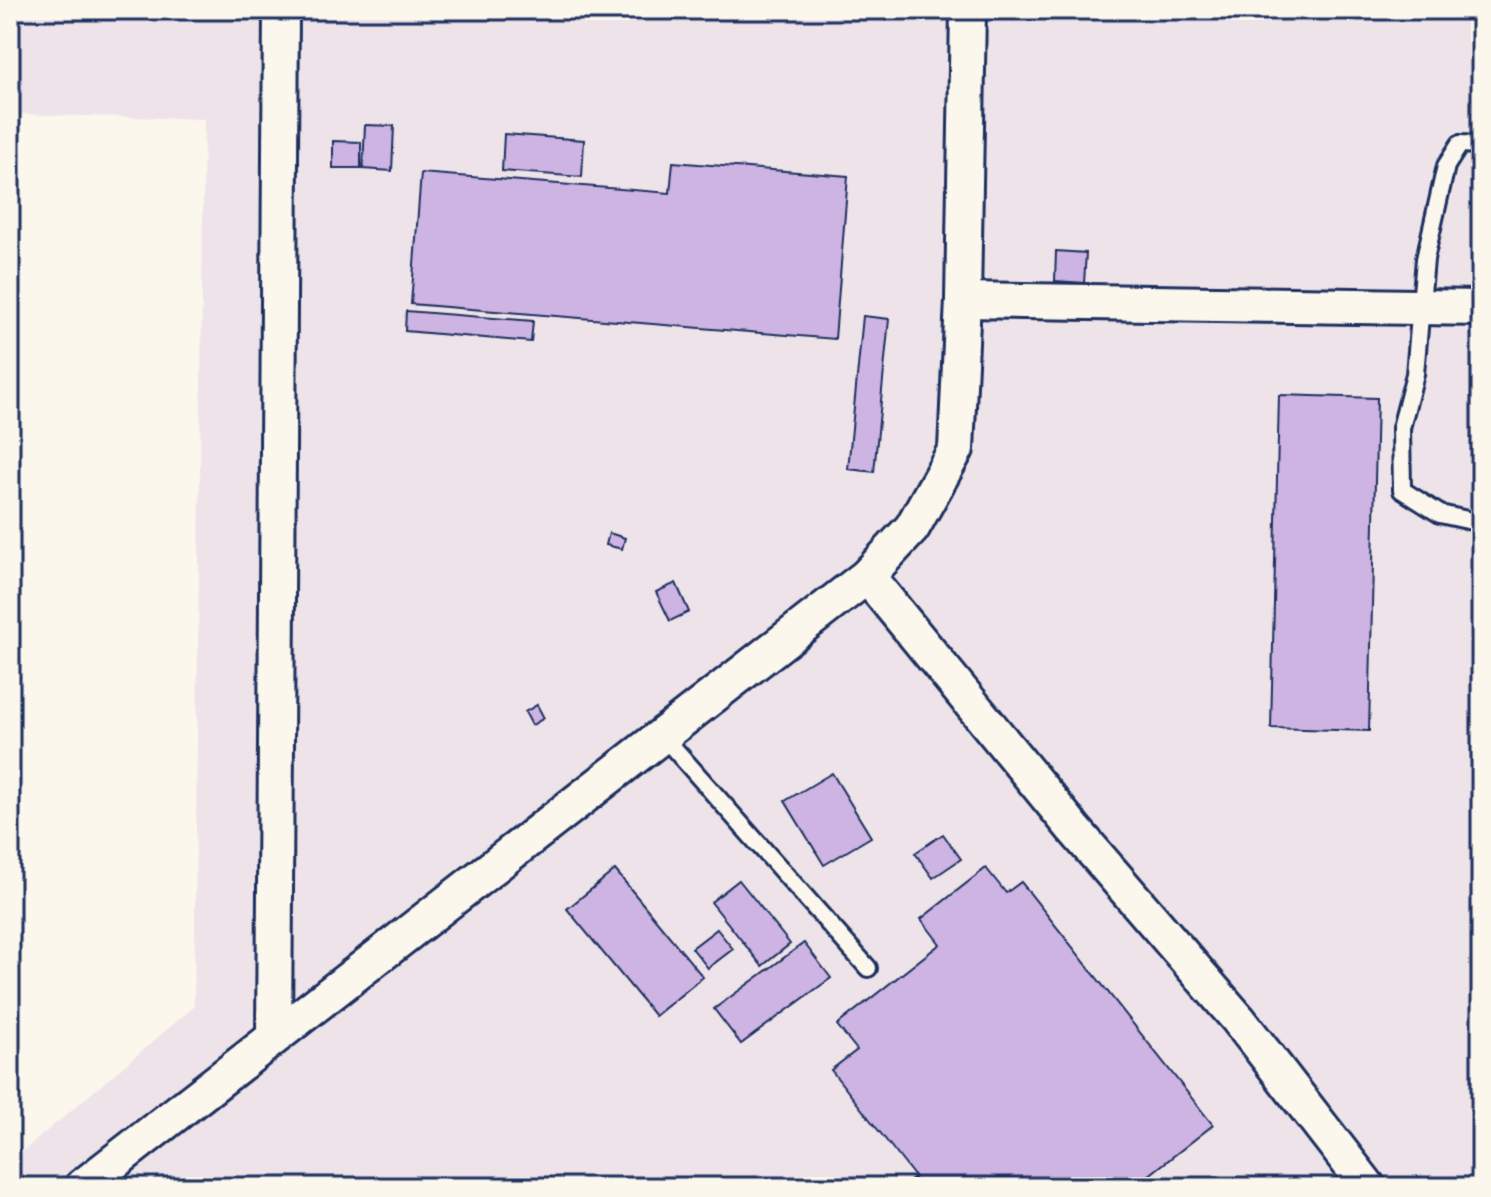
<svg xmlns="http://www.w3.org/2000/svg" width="1491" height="1197" font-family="Itim,sans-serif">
<rect width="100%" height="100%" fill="#fbf7ec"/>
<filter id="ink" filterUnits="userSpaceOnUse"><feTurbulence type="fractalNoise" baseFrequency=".0125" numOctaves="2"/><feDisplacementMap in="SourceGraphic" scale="16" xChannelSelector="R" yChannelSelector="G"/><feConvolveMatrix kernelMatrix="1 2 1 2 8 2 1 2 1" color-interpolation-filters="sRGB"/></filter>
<g filter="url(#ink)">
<path fill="#ede3e9" d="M10 10H1481V1183L1477 1187H10V1162L194 1007 204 119 10 114Z"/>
<g fill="#cdb4e2" stroke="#1b2f5e" stroke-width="2">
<path d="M365 125 394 126 392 171 363 169Z"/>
<path d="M504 134 584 140 582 177 502 171Z"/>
<path d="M333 141 361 142V168H333Z"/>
<path d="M673 162 848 176 835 339 411 304 421 173 670 193Z"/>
<path d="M1056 251 1086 253 1084 283 1055 281Z"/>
<path d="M406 311 533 321 531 342 405 331Z"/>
<path d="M863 316 889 319 874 472 848 469Z"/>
<path d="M1279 395 1377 398 1369 731 1271 728Z"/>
<path d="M609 533 625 538 622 549 606 545Z"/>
<path d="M676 583 689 612 670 621 656 592Z"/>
<path d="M537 705 544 718 532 725 525 712Z"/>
<path d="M832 773 871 837 824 865 785 801Z"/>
<path d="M943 834 961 859 933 878 915 853Z"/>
<path d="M986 868 1006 893 1021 882 1213 1125 1134 1187H903L915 1177 831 1070 857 1050 837 1025 940 944 921 919Z"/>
<path d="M615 870 703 977 655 1016 567 909Z"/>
<path d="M739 880 790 944 762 966 711 902Z"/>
<path d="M717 929 733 949 708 968 692 948Z"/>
<path d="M804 943 831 978 741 1044 714 1009Z"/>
</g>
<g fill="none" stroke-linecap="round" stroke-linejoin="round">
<g stroke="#1b2f5e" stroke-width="22">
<g id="service">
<path d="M1481 145 1460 144 1446 166 1425 259 1415 374 1401 428 1402 490 1440 514 1481 523"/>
<path d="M662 735 868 968"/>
</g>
</g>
<g stroke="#1b2f5e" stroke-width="40">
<g id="minor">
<path d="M963 300 1481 308"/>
<path d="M867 576 1073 828 1238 1019 1368 1187"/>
<path d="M274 1037 281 10"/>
<path d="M82 1187 867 576 912 528 956 449 963 300 968 10"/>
</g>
</g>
<use href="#service" stroke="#fbf7ec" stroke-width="16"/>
<use href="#minor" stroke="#fbf7ec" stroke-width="34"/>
</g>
</g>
<rect width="1491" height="1197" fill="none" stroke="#fbf7ec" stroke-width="40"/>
<rect x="20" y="20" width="1451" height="1157" fill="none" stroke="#1b2f5e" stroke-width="3" filter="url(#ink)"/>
</svg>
